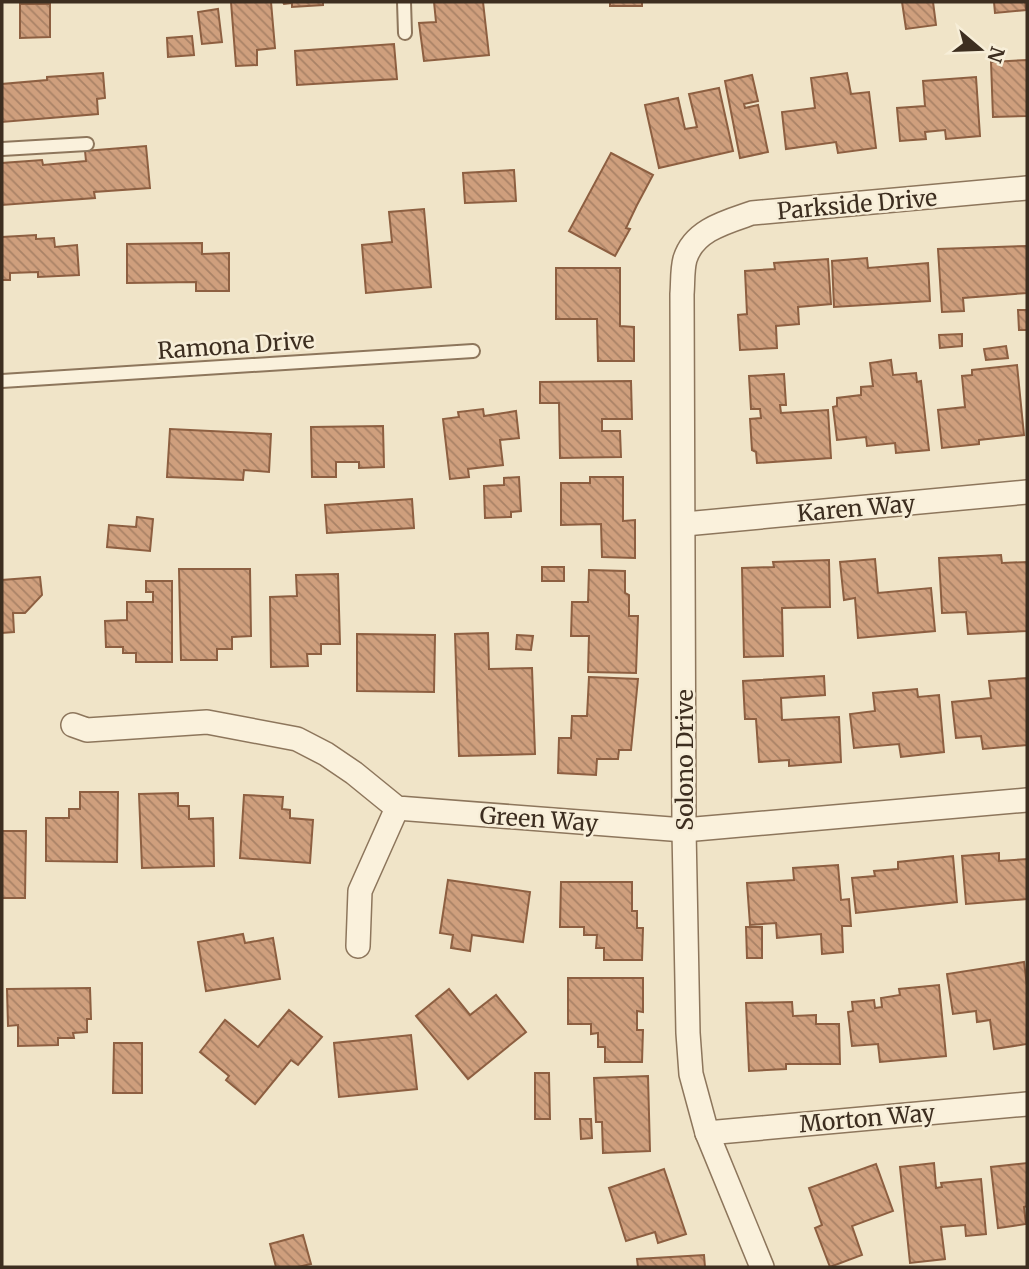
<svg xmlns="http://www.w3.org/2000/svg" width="1029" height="1269" font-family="Merriweather,serif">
<defs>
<pattern id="building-back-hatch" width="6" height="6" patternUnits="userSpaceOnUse" patternTransform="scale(1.75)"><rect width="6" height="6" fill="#cf9f7d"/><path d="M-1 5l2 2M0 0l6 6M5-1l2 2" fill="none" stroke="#a98266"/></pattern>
</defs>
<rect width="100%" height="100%" fill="#f0e4c8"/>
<g fill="url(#building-back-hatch)" stroke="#8d5f41" stroke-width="2">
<path d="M231 2H271L275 48 257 50V65L236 66Z"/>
<path d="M283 2H323V5L292 7V3L284 4Z"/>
<path d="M434 2H483L489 55 424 61 419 23 436 22Z"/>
<rect x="610" y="2" width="32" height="4"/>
<path d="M902 2H933L936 25 906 29Z"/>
<path d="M994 2H1025L1026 10 995 13Z"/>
<path d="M20 4H50V37L20 38Z"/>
<path d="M218 9 222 42 202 44 198 12Z"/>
<path d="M192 36 194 55 168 57 167 38Z"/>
<path d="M394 44 397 79 297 85 295 51Z"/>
<path d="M1027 60V116L993 117 991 62Z"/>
<path d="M103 73 105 98 97 99 98 114 2 122V84L47 80V77Z"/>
<path d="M847 73 851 94 869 92 876 148 838 153 836 142 786 149 782 112 815 108 811 78Z"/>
<path d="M752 75 758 101 744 104 745 108 758 105 768 152 740 158 725 81Z"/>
<path d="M976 77 980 136 946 139 945 130 925 132 926 139 900 141 897 108 925 106 923 81Z"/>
<path d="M719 88 733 151 659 168 645 105 678 98 685 129 697 127 689 94Z"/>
<path d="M146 146 150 188 94 192 95 198 2 205V163L42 160 43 165 86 161 85 151Z"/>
<path d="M611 153 653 175 637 205 626 228 630 229 615 256 569 231Z"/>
<path d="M514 170 516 201 465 203 463 173Z"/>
<path d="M424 209 431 287 366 293 362 245 392 242 389 212Z"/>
<path d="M36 235V239L54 238 55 247 77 245 79 275 38 277V272L10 273V280H2V237Z"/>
<path d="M202 243V254L229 253V291H196V282L127 283V244Z"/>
<path d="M1027 246V293L963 298 964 311 942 312 938 249Z"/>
<path d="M867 258 868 268 928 263 930 301 834 307 832 261Z"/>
<path d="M828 259 831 304 798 307 799 324 776 326 777 348 740 350 738 315 747 314 745 271 775 269 774 263Z"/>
<path d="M556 268H620V326L634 327V361H598L597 319H556Z"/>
<path d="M1018 310H1027V330H1019Z"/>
<path d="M962 334V346L940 348 939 335Z"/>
<path d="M1006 346 1008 358 986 360 984 349Z"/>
<path d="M891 360 893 375 916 373 917 382 921 381 929 450 896 453 895 443 867 446 866 437 837 440 833 407 837 406V398L861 395V387L873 386 870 363Z"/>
<path d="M1017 365 1024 435 979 440V444L942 448 938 410 965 407 962 376 972 375V370Z"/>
<path d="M784 374 786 405H780L781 413 828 410 831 458 757 463 756 452 752 450 750 419 761 418 760 409H751L749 376Z"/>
<path d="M631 381 632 419H602V431H620L621 457 560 458 559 403H540V382Z"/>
<path d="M483 409 484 416 516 411 519 438 500 440 503 465 468 469 469 477 450 479 443 419 459 417 458 412Z"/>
<path d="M383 426 384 467 359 468V462H336V477H312L311 427Z"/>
<path d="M170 429 271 434 269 472 244 470 243 480 167 477Z"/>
<path d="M519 477 521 511 511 512V517L485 518 484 486 504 485V478Z"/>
<path d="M590 477H623V521L635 520V558L602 557 601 524 561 525V483H590Z"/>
<path d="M412 499 414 528 327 533 325 505Z"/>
<path d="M137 517 153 519 150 551 107 547 109 525 136 527Z"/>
<path d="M1001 555 1002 563 1027 562V631L968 634 966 612 942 613 939 558Z"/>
<path d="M875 559 878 593 931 588 935 631 858 638 855 598 844 600 840 562Z"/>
<path d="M829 560 830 607 782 608 783 656 744 657 742 568 774 567 773 562Z"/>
<rect x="542" y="567" width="22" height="14"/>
<path d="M179 569H250L251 636 232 637V649H217V660H181Z"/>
<path d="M589 570 625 571V593L629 595V616H638L636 673 588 672 589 636H571L572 602H588Z"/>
<path d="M338 574 340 644H321V654H307L308 666 271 667 270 597 297 596 296 575Z"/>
<path d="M40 577 42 595 25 613H13L14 632 2 633V580Z"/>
<path d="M146 581H172V662H136V653H123V647H106L105 621 127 620V602H153V592H146Z"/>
<path d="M488 633 489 669 532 668 535 754 459 756 455 634Z"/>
<path d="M357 634 435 635 434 692 357 691Z"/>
<path d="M517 635 533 636 531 650 516 649Z"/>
<path d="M824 676 825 695 781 698 782 720 839 717 841 762 789 766V760L759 762 756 719H745L743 681Z"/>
<path d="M589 677 638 679 631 750H619L618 759H597L596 775 558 773 559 738H571L572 716H587Z"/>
<path d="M1027 678V745L983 749 981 736 956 738 952 702 991 698 989 681Z"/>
<path d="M917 689 918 697 939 695 944 752 901 757 899 744 854 748 850 714 875 711 873 693Z"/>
<path d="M80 792H118L117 862 46 861V818H69V809H80Z"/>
<path d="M178 793V806H189V819L213 818 214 866 142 868 139 794Z"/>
<path d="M244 795 283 797 282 809 290 810V818L313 820 310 863 240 858Z"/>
<path d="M2 831H26L25 898H2Z"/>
<path d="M999 853V861L1027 859V899L966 904 962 856Z"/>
<path d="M953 856 957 902 856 913 852 878 875 876 874 871 898 869V862Z"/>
<path d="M838 865 841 900 849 899 851 926H842L843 952 822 954 821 934 777 938 776 923 750 925 747 883 794 880 793 868Z"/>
<path d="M448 880 530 892 523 942 472 935 470 951 451 948 453 935 440 933Z"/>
<path d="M561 882H632V911H637V928H643L642 960H604V948H596L597 935H584V927H560Z"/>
<path d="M746 927H762V958H747Z"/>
<path d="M243 934 245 943 273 938 280 979 206 991 198 942Z"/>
<path d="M1024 962 1027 986V1044L994 1049 990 1020 977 1022 976 1011 953 1014 947 974Z"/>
<path d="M568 978H643V1012L637 1011V1030H643L642 1062H605V1047H598V1033L591 1034V1024H568Z"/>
<path d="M939 985 946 1056 880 1062 878 1044 852 1046 848 1012 853 1011 852 1002 874 1000 875 1008 882 1007 881 998 900 995 899 989Z"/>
<path d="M90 988 91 1019H87V1032L73 1033 74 1038H58V1045L18 1046V1025L8 1026 7 989Z"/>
<path d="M449 989 470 1015 496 995 526 1032 468 1079 416 1016Z"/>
<path d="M792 1002 793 1016 816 1015V1024H839L840 1064H786V1069L749 1071 746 1003Z"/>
<path d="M289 1010 322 1037 298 1065 291 1060 255 1104 226 1080 229 1076 200 1052 225 1020 258 1047Z"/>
<path d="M411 1035 417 1089 339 1097 334 1043Z"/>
<path d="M114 1043H142V1093H113Z"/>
<path d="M535 1073H549L550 1119H535Z"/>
<path d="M648 1076 650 1151 603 1153 602 1122H596L594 1078Z"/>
<path d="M580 1119H591L592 1138 581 1139Z"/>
<path d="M934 1163 936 1188 942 1187 941 1183 981 1179 986 1234 966 1236 965 1225 941 1227 945 1259 910 1263 900 1167Z"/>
<path d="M1027 1163V1206L1024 1207 1026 1224 998 1228 991 1167Z"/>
<path d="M876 1164 893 1211 852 1226 862 1255 830 1267 815 1228 822 1225 809 1188Z"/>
<path d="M664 1169 686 1234 658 1243 655 1232 626 1241 609 1188Z"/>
<path d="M303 1235 311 1264 298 1267H276L270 1244Z"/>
<path d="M704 1255 705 1267H638L637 1259Z"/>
</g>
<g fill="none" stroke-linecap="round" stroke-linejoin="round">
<g stroke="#8d765c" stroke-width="16">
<g id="service">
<path d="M404 2 405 33"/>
<path d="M2 149 87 144"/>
<path d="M2 381 473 351"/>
</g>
</g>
<g stroke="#8d765c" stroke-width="26">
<g id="minor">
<path d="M685 524 1027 492"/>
<path d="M73 725 87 730 207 722 297 739 326 754 354 773 397 808 684 830 1027 800"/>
<path d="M358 946 360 891 397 808"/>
<path d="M707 1133 1027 1104"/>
<path d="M762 1267 707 1133 691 1074 688 1033 684 830 682 294C683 283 682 270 685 259 694 230 726 222 752 213L1027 188"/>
</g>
</g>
<use href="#service" stroke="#faf1dc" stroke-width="12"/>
<use href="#minor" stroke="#faf1dc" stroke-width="23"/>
</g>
<g text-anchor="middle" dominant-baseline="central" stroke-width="5" stroke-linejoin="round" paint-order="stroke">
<g font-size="23" fill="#3d2e20" stroke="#f7eed8">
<text transform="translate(857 204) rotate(-5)">Parkside Drive</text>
<text transform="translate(236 345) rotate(-4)">Ramona Drive</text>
<text transform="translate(856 508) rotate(-5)">Karen Way</text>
<text transform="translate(684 760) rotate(-90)">Solono Drive</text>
<text transform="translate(539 819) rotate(4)">Green Way</text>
<text transform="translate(867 1118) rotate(-5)">Morton Way</text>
</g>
</g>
<rect width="1029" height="1269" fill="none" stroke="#3d2e20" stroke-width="7"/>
<g transform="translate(980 49) rotate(109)" stroke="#f7eed8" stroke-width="5" paint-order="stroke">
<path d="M0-5L12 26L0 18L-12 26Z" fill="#3d2e20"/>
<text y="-10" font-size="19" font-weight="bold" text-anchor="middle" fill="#3d2e20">N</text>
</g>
</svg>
